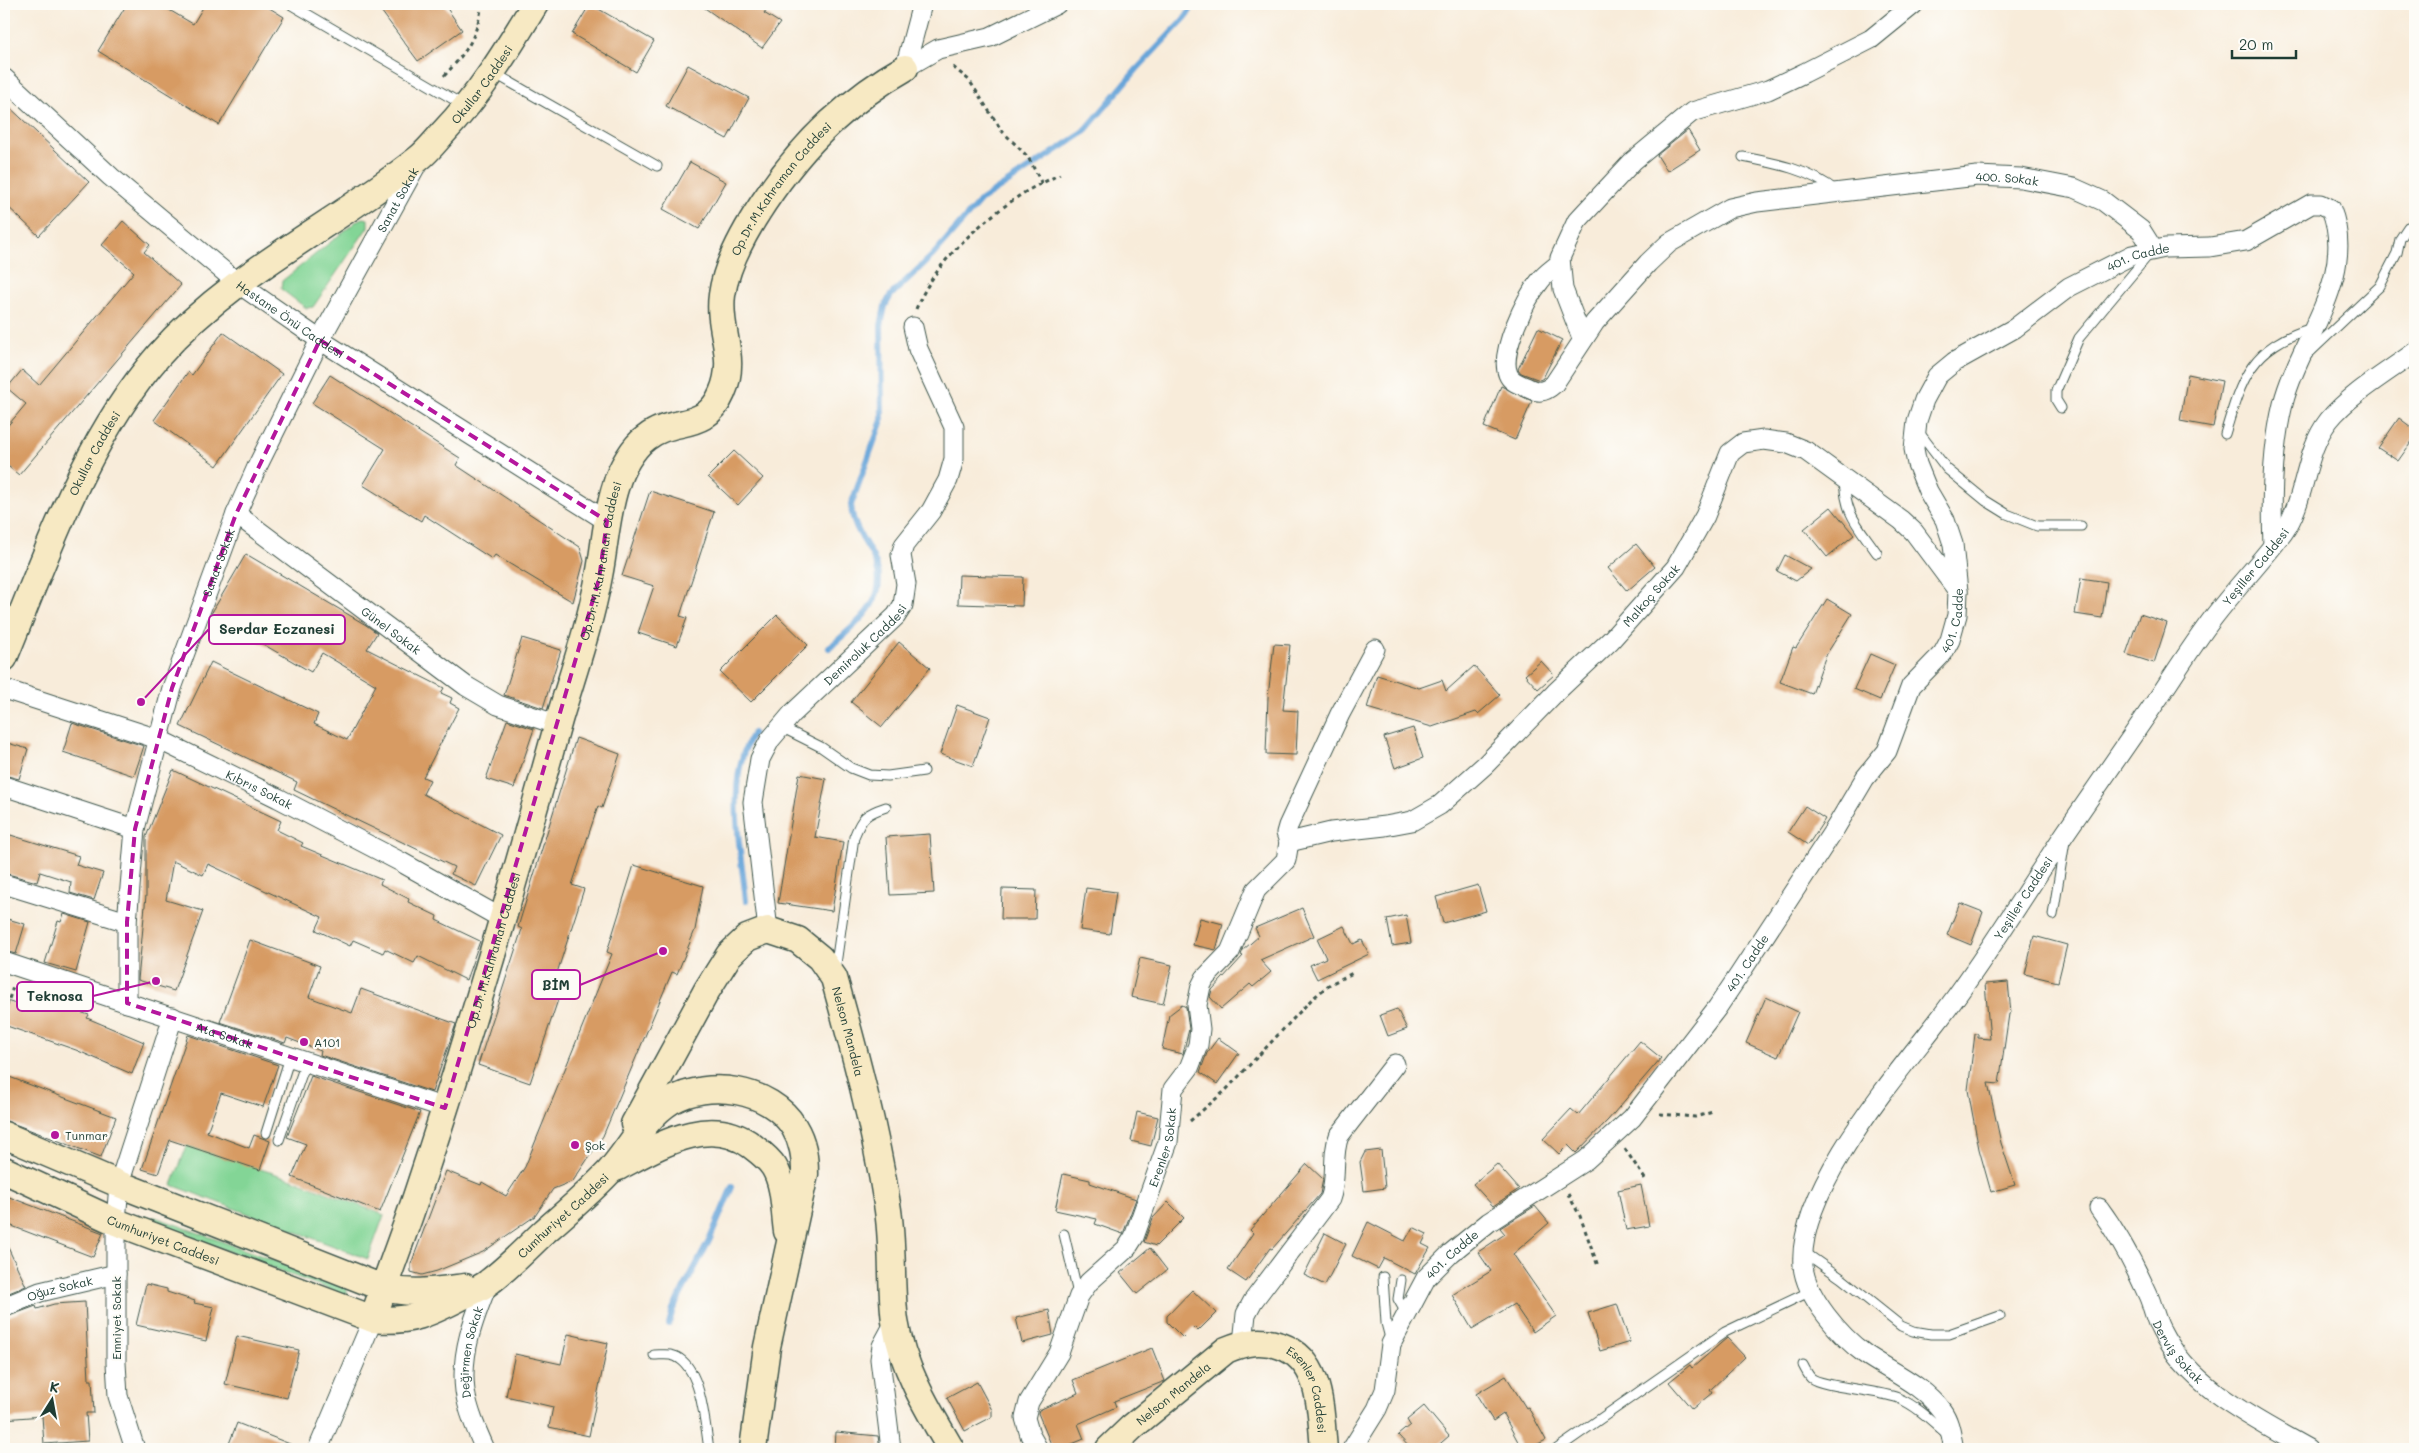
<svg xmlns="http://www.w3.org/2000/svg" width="2419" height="1453" font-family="Mali,sans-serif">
<rect width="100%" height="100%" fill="#fdfcf7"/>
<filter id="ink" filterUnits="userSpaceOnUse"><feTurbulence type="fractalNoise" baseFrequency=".02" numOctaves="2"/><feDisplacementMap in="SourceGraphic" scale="10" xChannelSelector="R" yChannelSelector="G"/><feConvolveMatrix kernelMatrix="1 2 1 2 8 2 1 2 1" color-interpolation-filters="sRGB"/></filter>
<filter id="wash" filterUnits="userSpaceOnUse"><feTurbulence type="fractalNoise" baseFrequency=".0096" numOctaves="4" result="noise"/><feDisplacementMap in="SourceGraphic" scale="20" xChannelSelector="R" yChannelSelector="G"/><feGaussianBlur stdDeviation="1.12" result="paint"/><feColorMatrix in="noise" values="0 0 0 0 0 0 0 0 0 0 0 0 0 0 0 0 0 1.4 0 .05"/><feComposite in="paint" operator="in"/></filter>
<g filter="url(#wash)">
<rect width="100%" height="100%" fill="#f8ecda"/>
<g fill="#83d596" stroke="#518965">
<path d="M364 218 368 219V227L313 307 306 308 281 289 282 281 358 220Z"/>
<path d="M187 1146 292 1179 384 1215 368 1259 172 1185Z"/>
<path d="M155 1217 347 1287V1294L345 1295 149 1222 150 1218Z"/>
</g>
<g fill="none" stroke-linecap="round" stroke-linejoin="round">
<g stroke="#67a5d9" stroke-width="6">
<path d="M829 648C860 620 896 596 870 551 861 536 852 523 851 505L882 420 881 326 885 306 891 295 933 255 981 200 1083 133 1137 69 1186 17 1194 4"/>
<path d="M746 901C741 850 724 779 753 733"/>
<path d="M669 1324 673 1309 709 1241 732 1187"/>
</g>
</g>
<g id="blocks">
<g fill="#d79b64">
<path d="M127 4H159L193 24 205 4H263L284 17 219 125 98 51Z"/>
<path d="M376 4H444L462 30 418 61Z"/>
<path d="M590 4 654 41 636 72 572 34Z"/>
<path d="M699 4H770L764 13 780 23 762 48Z"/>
<path d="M688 65 749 98 727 139 666 106Z"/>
<path d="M4 102 89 182 39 236 4 203Z"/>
<path d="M1688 130 1700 150 1667 171 1657 155Z"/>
<path d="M690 162 726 182 699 229 663 209Z"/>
<path d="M123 221 150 245 144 252 181 285 19 475 4 463V430L26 404 7 388 22 370 39 385 134 272 102 245Z"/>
<path d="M1538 328 1562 340 1543 378 1540 380 1521 373 1518 369Z"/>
<path d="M223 332 282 374 217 466 154 420 188 372 192 375Z"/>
<path d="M2188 374 2222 381 2213 427 2180 421Z"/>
<path d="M330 375 460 458 456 465 580 547 584 561 573 602 495 555 492 559 424 515 421 521 363 485 385 449 312 403Z"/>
<path d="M1501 386 1532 401 1515 440 1484 427Z"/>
<path d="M2399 418 2415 430V437L2398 461 2378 448Z"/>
<path d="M734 451 763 478 738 505 708 477Z"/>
<path d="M650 491 714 512 680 616 687 618 677 646 638 633 654 586 622 576Z"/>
<path d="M1831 507 1854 535 1827 557 1804 529Z"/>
<path d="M1636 544 1655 567 1627 591 1608 568Z"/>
<path d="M246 554 366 625 377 633 367 649 444 688 441 693 452 698 450 703 459 708 423 777 430 780 423 794 501 835 476 886 451 874 454 867 294 790 297 782 180 726 211 662 318 714 314 724 347 740 376 685 322 653 311 672 211 614Z"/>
<path d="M1785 555 1811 569 1796 581 1777 571Z"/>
<path d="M959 575 1023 577 1022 606 958 604Z"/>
<path d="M2081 578 2107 582 2102 618 2075 614Z"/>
<path d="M1827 599 1852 614 1826 655 1812 694 1780 682 1793 647 1796 648Z"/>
<path d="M2140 614 2167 623 2154 663 2126 654Z"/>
<path d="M777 615 808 645 751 702 720 672Z"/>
<path d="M522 638 561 650 543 708 504 695Z"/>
<path d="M899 642 930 668 882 727 851 702Z"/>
<path d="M1274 644 1290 645 1283 710 1298 711 1296 755 1266 754 1268 697Z"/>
<path d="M1870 654 1895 665 1880 700 1854 689Z"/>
<path d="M1541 661 1554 675 1538 689 1525 675Z"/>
<path d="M1474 666 1500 695 1478 714 1476 712 1432 727 1367 708 1377 675 1419 688 1442 680 1446 691Z"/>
<path d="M957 705 990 717 973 766 940 754Z"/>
<path d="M507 720 534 729 514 788 486 779Z"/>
<path d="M72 723 144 746 134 776 63 752Z"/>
<path d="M1413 728 1423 758 1395 768 1384 737Z"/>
<path d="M576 738 620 754 602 808 598 806 572 885 584 889 556 976 565 979 530 1083 478 1065 522 929 518 927Z"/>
<path d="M4 742 28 749 19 779 4 775Z"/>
<path d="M173 770 281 821 277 830 303 843 301 846 382 880 380 884 409 899 408 902 437 916 436 920 480 941 466 980 418 956 414 963 385 949 383 953 353 940 350 946 316 930 322 917 208 864 203 875 173 861 166 900 203 911 174 991 138 980 146 895V837Z"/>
<path d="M799 774 826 779 815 837 843 842 832 911 778 903Z"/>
<path d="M1805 806 1825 819 1808 845 1788 832Z"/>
<path d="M4 833 79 856 76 865 103 873 94 900 70 893 71 882 40 872 37 882 4 873Z"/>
<path d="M930 834 934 893 890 895 886 837Z"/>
<path d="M634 865 703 886 695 930 677 974 672 972 603 1136 573 1181 553 1189 535 1216 483 1252 437 1271 422 1275 411 1272V1264L446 1171 481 1185 482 1182 506 1196 525 1167 612 954 607 952Z"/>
<path d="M1478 885 1486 911 1443 923 1436 897Z"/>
<path d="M1086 888 1116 892 1110 934 1080 930Z"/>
<path d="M1002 889 1036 890 1035 919H1001Z"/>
<path d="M1960 903 1983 912 1971 945 1947 935Z"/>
<path d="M1302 908 1314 936 1260 960 1271 972 1253 987 1250 984 1221 1009 1210 997 1212 990 1243 956 1241 955 1243 950 1259 936 1255 928Z"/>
<path d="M64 914 90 922 76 972 45 963 58 921 61 922Z"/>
<path d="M1406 915 1411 943 1392 946 1387 919Z"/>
<path d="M4 918 25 924 16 954 4 951Z"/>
<path d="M1200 918 1223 924 1216 950 1193 945Z"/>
<path d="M1344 926 1353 944 1362 940 1369 954 1317 979 1310 965 1326 958 1317 939Z"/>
<path d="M2034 936 2067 945 2058 982 2025 974Z"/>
<path d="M250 940 320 966 309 997 352 1013 361 989 456 1024 432 1092 320 1055 321 1051 287 1038 285 1043 220 1022Z"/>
<path d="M1140 958 1172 965 1163 1004 1131 997Z"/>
<path d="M2008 982 2011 1013 2009 1014 1999 1084 1988 1083 2001 1143 2015 1185 1991 1192 1979 1149 1968 1090 1975 1034H1978V1038L1990 1039 1985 984Z"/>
<path d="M34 997 89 1015 87 1018 144 1042 132 1074 76 1050 4 1025V1000L30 1009Z"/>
<path d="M1766 997 1798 1012 1778 1057 1746 1043Z"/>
<path d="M1182 1005 1186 1007 1189 1029 1183 1054 1162 1049 1169 1015Z"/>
<path d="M1397 1009 1407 1029 1388 1036 1380 1015Z"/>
<path d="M188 1035 278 1065 263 1107 221 1093 207 1132 249 1148 254 1135 270 1141 260 1170 170 1140 158 1174 142 1169Z"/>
<path d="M1218 1038 1239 1053 1217 1084 1200 1072 1207 1053Z"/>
<path d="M1640 1041 1661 1058 1608 1120 1576 1153 1568 1145 1559 1154 1543 1139 1571 1109 1578 1115Z"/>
<path d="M4 1075 116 1117 101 1157 4 1120Z"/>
<path d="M311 1076 420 1112 380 1212 292 1177 306 1144 287 1137Z"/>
<path d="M1137 1112 1158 1117 1151 1146 1131 1141Z"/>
<path d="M1381 1150 1385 1188 1364 1191 1360 1162 1365 1152Z"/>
<path d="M1307 1164 1323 1179 1320 1194 1272 1249 1270 1248 1246 1282 1228 1270 1253 1233 1250 1230Z"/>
<path d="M1497 1164 1519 1189 1493 1206 1473 1184Z"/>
<path d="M1063 1174 1090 1180V1183L1136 1199 1123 1234 1095 1224 1097 1219 1055 1210Z"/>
<path d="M1641 1185 1649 1226 1626 1230 1618 1190Z"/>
<path d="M4 1195 103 1233 93 1257 4 1223Z"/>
<path d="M1168 1202 1184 1218 1156 1246 1144 1242 1153 1218Z"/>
<path d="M1535 1206 1549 1223 1513 1254 1556 1316 1533 1332 1514 1304 1472 1329 1452 1295 1491 1271 1478 1252 1505 1234 1500 1228Z"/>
<path d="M1368 1222 1405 1241 1413 1227 1427 1234 1422 1244 1430 1248 1415 1274 1384 1258 1378 1269 1352 1256Z"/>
<path d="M1325 1233 1346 1244 1325 1285 1304 1275Z"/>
<path d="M4 1239 26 1286 4 1295Z"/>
<path d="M1150 1248 1167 1270 1137 1294 1120 1273Z"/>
<path d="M146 1284 167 1289V1292L195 1301 194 1303 214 1307 206 1341 136 1325Z"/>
<path d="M1192 1290 1216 1313 1198 1331 1194 1327 1183 1338 1167 1322V1316Z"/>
<path d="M85 1302 89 1380H92L94 1413H86L88 1441 44 1444 42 1416 4 1419V1318L36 1306 37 1309 54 1304Z"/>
<path d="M1617 1304 1630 1342 1600 1351 1588 1313Z"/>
<path d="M1049 1310 1053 1335 1022 1343 1016 1318Z"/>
<path d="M568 1334 608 1343 589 1436 549 1427 553 1407 506 1396 515 1354 561 1364Z"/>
<path d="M237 1336 299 1350 287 1398 225 1384Z"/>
<path d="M1727 1338 1745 1357 1710 1390 1712 1393 1692 1409 1669 1382 1690 1365 1692 1368Z"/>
<path d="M1152 1348 1165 1381 1114 1401 1116 1407 1078 1424 1084 1439 1060 1449H1053L1038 1413 1039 1410 1078 1393 1073 1380Z"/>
<path d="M1506 1376 1526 1408 1528 1407 1546 1440 1528 1449H1522L1503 1414 1493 1421 1476 1394Z"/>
<path d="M977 1382 992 1410V1417L965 1431 947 1398Z"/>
<path d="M1424 1406 1449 1436 1434 1449H1411L1398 1435 1410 1425 1407 1420Z"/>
<path d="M237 1423 300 1448 299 1449H227Z"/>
<path d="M836 1432 878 1436 880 1449H835Z"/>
</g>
</g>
</g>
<g filter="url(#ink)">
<use href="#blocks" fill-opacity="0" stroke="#40574d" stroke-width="1"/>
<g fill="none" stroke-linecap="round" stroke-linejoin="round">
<g stroke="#40574d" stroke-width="11">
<g id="lane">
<path d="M290 4 465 106"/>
<path d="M494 73 657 166"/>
<path d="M1743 157C1775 163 1811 170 1836 191"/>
<path d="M2307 355 2380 286 2397 253 2400 239 2408 227"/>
<path d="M2061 408 2056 400V391L2079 338 2150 253"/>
<path d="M1918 431 1947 469 1986 501 2007 514 2037 526H2081"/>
<path d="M2225 434C2242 377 2251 347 2312 328"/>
<path d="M1844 478C1845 515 1857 524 1877 553"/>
<path d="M781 727 821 747 851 768 869 775 888 776 924 771"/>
<path d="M2053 915 2065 841"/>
<path d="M835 971 854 837C862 817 865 814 886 807"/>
<path d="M266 1133 290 1057"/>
<path d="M279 1140 306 1062"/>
<path d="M1064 1234 1078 1294"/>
<path d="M1804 1252 1841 1278 1901 1326 1913 1331 1931 1334H1949L2000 1316"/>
<path d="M1383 1277 1386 1323 1391 1342"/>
<path d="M1401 1280 1398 1299 1406 1313"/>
<path d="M654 1355C663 1355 672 1353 680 1359 702 1374 705 1425 709 1449"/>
<path d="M1803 1365C1805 1369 1808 1375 1811 1378 1822 1387 1878 1390 1898 1398 1917 1406 1932 1421 1948 1435"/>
<path d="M1557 1449 1725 1332 1811 1291"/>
</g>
</g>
<g stroke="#40574d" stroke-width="21">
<g id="street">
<path d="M905 68 938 49 990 37 1057 4"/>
<path d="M905 68 922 4"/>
<path id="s1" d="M4 78 111 177 239 284 320 340 607 521"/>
<path id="s2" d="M1560 263C1553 269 1545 274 1540 281 1526 298 1499 353 1508 374 1511 382 1519 384 1526 387 1538 393 1544 393 1554 384L1595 322 1648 263 1669 243 1730 208 1757 202 1977 176 2021 178 2074 188 2103 201 2141 230 2153 249"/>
<path d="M1582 338 1563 289 1560 258 1577 221 1633 161 1692 112 1768 90 1804 73 1871 39 1914 4"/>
<path id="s3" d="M236 514 466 686 498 705 558 725"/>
<path id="s4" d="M4 689 158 739 278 798 401 862 501 918"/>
<path d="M4 786 135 829"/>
<path id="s5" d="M1289 842 1331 832 1385 826 1412 821 1440 805 1485 765 1555 693 1611 640 1676 567 1705 516 1730 453 1743 443 1764 440 1786 443 1806 451 1901 520 1914 532 1958 591"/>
<path d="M4 884 127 922"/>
<path id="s6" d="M768 930 753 802 760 759 770 740 792 714 896 616 903 605 906 584 901 555 904 545 931 511 948 480 954 459V427L918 349 913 327"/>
<path id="s7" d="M4 962 445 1108"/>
<path id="s8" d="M127 1003V922L135 829 172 688 236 514 257 467 320 340 417 164"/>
<path id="s9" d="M2099 1208C2119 1235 2134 1264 2148 1295 2153 1306 2155 1319 2161 1330 2190 1388 2255 1419 2308 1449"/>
<path id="s10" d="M4 1307 40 1292 116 1274"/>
<path d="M1243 1343 1246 1314 1253 1301 1330 1199C1338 1178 1331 1156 1339 1136L1395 1064"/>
<path d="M135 1449 118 1396 116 1363V1222L119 1184 173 1017"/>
<path d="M318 1449 373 1319"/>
<path id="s11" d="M485 1449C477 1431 468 1411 465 1391 460 1353 474 1318 488 1283"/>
<path d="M891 1449 880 1359 882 1346 895 1322"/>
<path id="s12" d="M1038 1449 1030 1435 1025 1418 1029 1402 1059 1353 1079 1296 1089 1282 1127 1248 1134 1237 1168 1142 1173 1089 1189 1068 1198 1045 1200 1029 1197 1005 1201 986 1205 978 1230 952 1256 890 1286 860 1289 842 1286 833 1288 826 1340 714 1375 649"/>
<path id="s13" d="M1352 1449 1377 1409 1385 1390 1391 1344 1426 1278 1451 1253 1489 1222 1586 1160 1632 1118 1717 1008 1739 975 1836 827 1865 778 1887 751 1911 686 1943 653 1950 640 1957 615 1958 591 1953 544 1945 520 1928 491 1917 464 1914 449 1917 421 1924 400 1937 376 1954 362 2015 328 2069 287 2132 255 2165 248 2210 247 2246 241 2311 204H2321L2331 209C2358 277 2299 340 2283 404 2272 449 2271 499 2273 545"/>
<path id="s14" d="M1954 1449C1951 1436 1950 1422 1942 1411 1922 1384 1891 1372 1865 1354 1841 1337 1806 1297 1803 1266 1797 1193 1888 1085 1931 1030 1981 966 2021 899 2066 832 2097 787 2128 742 2159 697 2177 670 2194 643 2213 618 2235 589 2261 562 2283 533 2307 499 2303 453 2329 420 2350 394 2388 372 2415 352"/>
</g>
</g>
<g stroke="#40574d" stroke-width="29">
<g id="secondary">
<path id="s15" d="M4 658C47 554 84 441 159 355 231 273 334 226 418 159 427 152 435 142 442 134 481 93 506 52 535 4"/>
<path id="s16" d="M634 1124 707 990 729 955 747 938 768 930 798 940 820 958 834 978C855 1053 875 1128 887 1204 894 1243 890 1282 895 1321 902 1367 928 1410 951 1449"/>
<path d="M4 1135 119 1184 383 1288C413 1295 435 1291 465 1287"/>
<path d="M616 1168C657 1147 709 1113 752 1146 760 1152 769 1159 774 1167 785 1185 784 1211 787 1231"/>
<path id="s17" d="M4 1170 116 1222 373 1319C411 1323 430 1313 463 1296 471 1292 482 1288 489 1282 509 1267 527 1248 545 1231 567 1212 589 1193 609 1172 629 1149 645 1117 671 1101 708 1079 770 1088 794 1127 803 1142 805 1156 805 1174L767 1347 753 1449"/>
<path id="s18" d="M373 1319C387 1276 404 1234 418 1191 470 1036 515 878 559 720 573 673 590 625 599 576 605 546 606 515 616 485 620 470 633 447 646 438 673 416 705 433 722 393 738 357 717 330 722 295 729 241 790 160 830 123 853 102 878 83 905 68"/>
<path id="s19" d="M1109 1449 1132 1427 1226 1350C1245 1342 1261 1339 1281 1346 1323 1361 1320 1412 1324 1449"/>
</g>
</g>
<g stroke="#40574d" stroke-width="3" stroke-dasharray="4 4" stroke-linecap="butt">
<path d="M953 67 969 80 1002 131 1028 157 1042 184"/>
<path d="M444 76C468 50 476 39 482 4"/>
<path d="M916 309C935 262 978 224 1019 196 1032 187 1047 181 1060 174"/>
<path d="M4 1014 14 984"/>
<path d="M1660 1114 1695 1117 1713 1112"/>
<path d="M1190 1121 1225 1091 1311 1000 1330 984 1355 972"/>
<path d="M1625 1149 1645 1179"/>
<path d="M1568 1194 1580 1216 1598 1266"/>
</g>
<use href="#lane" stroke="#fff" stroke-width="9"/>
<use href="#street" stroke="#fff" stroke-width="19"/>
<use href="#secondary" stroke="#f7e9c3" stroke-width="26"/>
</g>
</g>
<path fill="none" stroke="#b5179e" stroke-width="4" stroke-dasharray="10 6" stroke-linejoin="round" d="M320 340 607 521 599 579 445 1108 127 1003V922L135 829 172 688 236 514Z"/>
<g fill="#b5179e" stroke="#fdfcf7" stroke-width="2">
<circle cx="304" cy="1042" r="5"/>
<circle cx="55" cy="1135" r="5"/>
<circle cx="575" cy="1145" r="5"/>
</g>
<g text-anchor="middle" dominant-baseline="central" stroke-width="4.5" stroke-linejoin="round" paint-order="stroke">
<g font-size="12" fill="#1f3d34" stroke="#fdfcf7">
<text stroke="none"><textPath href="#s15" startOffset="766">Okullar Caddesi</textPath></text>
<text stroke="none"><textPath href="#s2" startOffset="714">400. Sokak</textPath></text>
<text stroke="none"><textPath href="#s18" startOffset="1241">Op.Dr.M.Kahraman Caddesi</textPath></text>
<text stroke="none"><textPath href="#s8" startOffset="859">Sanat Sokak</textPath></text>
<text stroke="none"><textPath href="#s13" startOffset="1542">401. Cadde</textPath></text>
<text stroke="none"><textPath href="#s1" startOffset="375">Hastane Önü Caddesi</textPath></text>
<text stroke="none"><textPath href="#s15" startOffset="224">Okullar Caddesi</textPath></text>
<text stroke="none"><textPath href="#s18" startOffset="792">Op.Dr.M.Kahraman Caddesi</textPath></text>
<text stroke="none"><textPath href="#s8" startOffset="454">Sanat Sokak</textPath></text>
<text stroke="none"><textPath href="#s14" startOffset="1086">Yeşiller Caddesi</textPath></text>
<text stroke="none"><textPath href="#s5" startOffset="455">Malkoç Sokak</textPath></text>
<text stroke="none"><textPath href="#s13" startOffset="1048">401. Cadde</textPath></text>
<text stroke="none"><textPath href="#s3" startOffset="194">Günel Sokak</textPath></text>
<text stroke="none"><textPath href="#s6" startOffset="329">Demiroluk Caddesi</textPath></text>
<text stroke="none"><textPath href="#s4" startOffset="275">Kıbrıs Sokak</textPath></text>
<text stroke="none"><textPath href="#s14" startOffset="681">Yeşiller Caddesi</textPath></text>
<text stroke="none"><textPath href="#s18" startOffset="388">Op.Dr.M.Kahraman Caddesi</textPath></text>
<text stroke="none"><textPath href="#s13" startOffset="644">401. Cadde</textPath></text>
<text stroke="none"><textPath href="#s16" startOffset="381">Nelson Mandela</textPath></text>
<text stroke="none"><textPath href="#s7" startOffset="232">Ata Sokak</textPath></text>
<text stroke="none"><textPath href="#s12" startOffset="344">Erenler Sokak</textPath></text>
<text stroke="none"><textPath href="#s17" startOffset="622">Cumhuriyet Caddesi</textPath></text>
<text stroke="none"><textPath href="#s17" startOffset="174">Cumhuriyet Caddesi</textPath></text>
<text stroke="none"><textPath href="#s13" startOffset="224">401. Cadde</textPath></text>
<text stroke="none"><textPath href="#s10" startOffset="59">Oğuz Sokak</textPath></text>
<text transform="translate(116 1318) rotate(-90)">Emniyet Sokak</text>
<text stroke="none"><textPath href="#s9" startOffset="165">Derviş Sokak</textPath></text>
<text stroke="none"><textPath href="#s11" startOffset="101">Değirmen Sokak</textPath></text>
<text stroke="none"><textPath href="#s19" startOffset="265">Esenler Caddesi</textPath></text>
<text stroke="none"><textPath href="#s19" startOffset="85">Nelson Mandela</textPath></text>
</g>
<g font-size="12" fill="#1f3d34" stroke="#fdfcf7" text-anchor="start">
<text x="314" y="1042">A101</text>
<text x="65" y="1135">Tunmar</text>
<text x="585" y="1145">Şok</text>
</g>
</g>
<path fill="none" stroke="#b5179e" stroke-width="2" d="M141 702L209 629M663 951L580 985M156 981L93 996"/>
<g fill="#b5179e" stroke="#fdfcf7" stroke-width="2">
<circle cx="141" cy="702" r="5"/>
<circle cx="663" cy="951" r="5"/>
<circle cx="156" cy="981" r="5"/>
</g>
<g fill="#fdfcf7" stroke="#b5179e" stroke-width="2">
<rect x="209" y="615" width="136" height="29" rx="5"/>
<rect x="532" y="970" width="48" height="29" rx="5"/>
<rect x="17" y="982" width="76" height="29" rx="5"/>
</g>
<g font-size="14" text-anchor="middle" font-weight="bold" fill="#1f3d34">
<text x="277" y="634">Serdar Eczanesi</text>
<text x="556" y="990">BİM</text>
<text x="55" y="1001">Teknosa</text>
</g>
<rect width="2419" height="1453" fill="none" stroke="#fdfcf7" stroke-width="20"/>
<g transform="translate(52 1400) rotate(11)" stroke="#fdfcf7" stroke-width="4" paint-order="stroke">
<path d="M0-4L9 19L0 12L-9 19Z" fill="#1f3d34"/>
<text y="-8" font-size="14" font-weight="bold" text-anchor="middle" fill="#1f3d34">K</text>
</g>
<path d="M2232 50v8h64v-8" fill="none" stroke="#1f3d34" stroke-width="2.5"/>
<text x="2239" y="50" font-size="15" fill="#1f3d34" stroke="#fdfcf7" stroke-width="4" paint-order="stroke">20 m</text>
</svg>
